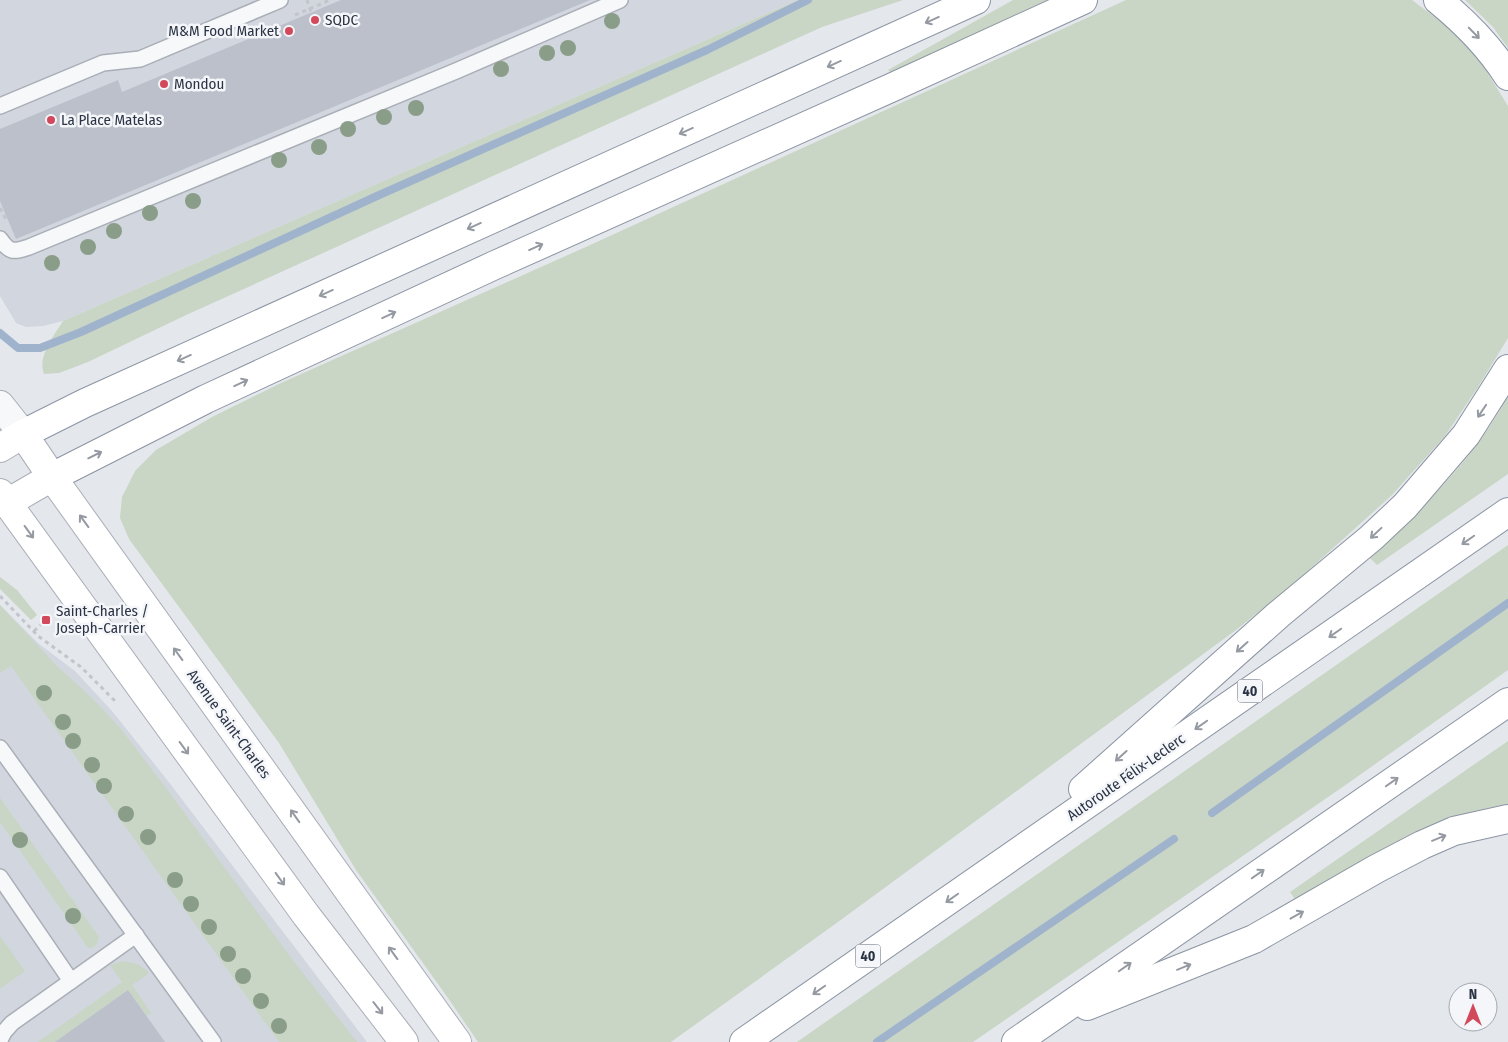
<svg xmlns="http://www.w3.org/2000/svg" width="1508" height="1042" font-family="'Fira Sans Condensed',sans-serif">
<rect width="100%" height="100%" fill="#e4e7ec"/>
<g fill="#d2d6de">
<path d="M0 0H798L63 321 43 326 26 327 16 323 0 296Z"/>
<path d="M0 605 39 644 75 671 112 711 168 781 367 1042H0Z"/>
</g>
<g fill="#c9d6c5">
<path d="M798 0H903L822 27 184 316 88 362 59 373 44 374C37 357 54 335 63 321Z"/>
<path d="M1013 0H1047L891 73 888 70Z"/>
<path d="M1126 0H1412L1445 25 1480 61 1508 106V338L1478 387 1445 436 1392 495 1290 587 1236 630 838 922 671 1042H478L448 998 356 870 279 743 129 539 120 518 122 497 135 471 156 450 212 417 281 383 588 246Z"/>
<path d="M1465 0H1508V48L1493 27Z"/>
<path d="M1508 396V474L1377 565 1370 558C1421 509 1474 460 1508 396Z"/>
<path d="M1508 545V670L1347 784 973 1042H797Z"/>
<path d="M0 577 17 590 37 615 31 620 0 589Z"/>
<path d="M0 605 56 665 94 700 121 729 163 784 292 959 357 1042H279L11 666 0 673Z"/>
<path d="M1508 741V804C1430 816 1364 863 1297 902L1290 892Z"/>
<path d="M0 798 99 937 96 945 92 948H88L0 822Z"/>
<path d="M0 936 25 971 0 989Z"/>
<path d="M123 961 137 964 148 971V974L132 985 151 1013 147 1016 128 990 55 1042H38L122 982 110 965Z"/>
</g>
<g fill="none" stroke-linecap="round" stroke-linejoin="round">
<g stroke="#9fb4cc" stroke-width="8">
<path d="M0 333 18 348H40L81 332 377 196 707 50 808 0"/>
<path d="M1212 813 1508 603"/>
<path d="M877 1042 1174 839"/>
</g>
</g>
<g fill="#bbc0ca">
<path d="M341 0H590L16 239 0 201V129L118 80 122 92Z"/>
<path d="M128 990 165 1042H55Z"/>
</g>
<g fill="none" stroke-linecap="round" stroke-linejoin="round">
<g stroke="#a9aeb7" stroke-width="18">
<g id="service">
<path d="M0 106 103 63 140 59 280 0"/>
<path d="M0 239C10 253 13 252 29 247L456 71 620 0"/>
<path d="M0 748 213 1042"/>
<path d="M0 877 71 981"/>
<path d="M0 1040 4 1032 12 1023 136 935"/>
</g>
</g>
<g stroke="#a9aeb7" stroke-width="30">
<path id="tertiary" d="M0 405 23 434"/>
</g>
<g stroke="#a9aeb7" stroke-width="30">
<g id="secondary">
<path d="M0 448 23 434 52 477 457 1042"/>
<path d="M0 493 306 915 404 1042"/>
<path d="M7 503 52 477"/>
</g>
</g>
<g stroke="#8b94a3" stroke-width="30">
<g id="motorway">
<path d="M1438 0C1465 22 1489 46 1508 76"/>
<path d="M23 434 85 403 976 0"/>
<path d="M52 477 206 399 495 265 893 87 1083 0"/>
<path d="M1083 789 1278 615 1371 538 1405 506 1466 435 1508 369"/>
<path d="M1087 1006 1254 939 1376 869 1422 845 1454 831 1508 819"/>
<path d="M744 1042 1508 512"/>
<path d="M1016 1042 1508 702"/>
</g>
</g>
<g stroke="#c2c5cb" stroke-width="3" stroke-dasharray="4 4" stroke-linecap="butt">
<path d="M307 0 311 12"/>
<path d="M295 15 330 0"/>
<path d="M0 208 7 221"/>
<path d="M0 596 38 636 81 667 117 703"/>
<path d="M34 631 46 620"/>
</g>
<use href="#service" stroke="#f7f8fa" stroke-width="15"/>
<use href="#tertiary" stroke="#f7f8fa" stroke-width="28"/>
<use href="#secondary" stroke="#fff" stroke-width="28"/>
<use href="#motorway" stroke="#fff" stroke-width="28"/>
</g>
<g fill="#899d89">
<circle cx="612" cy="21" r="8"/>
<circle cx="568" cy="48" r="8"/>
<circle cx="547" cy="53" r="8"/>
<circle cx="501" cy="69" r="8"/>
<circle cx="416" cy="108" r="8"/>
<circle cx="384" cy="117" r="8"/>
<circle cx="348" cy="129" r="8"/>
<circle cx="319" cy="147" r="8"/>
<circle cx="279" cy="160" r="8"/>
<circle cx="193" cy="201" r="8"/>
<circle cx="150" cy="213" r="8"/>
<circle cx="114" cy="231" r="8"/>
<circle cx="88" cy="247" r="8"/>
<circle cx="52" cy="263" r="8"/>
<circle cx="44" cy="693" r="8"/>
<circle cx="63" cy="722" r="8"/>
<circle cx="73" cy="741" r="8"/>
<circle cx="92" cy="765" r="8"/>
<circle cx="104" cy="786" r="8"/>
<circle cx="126" cy="814" r="8"/>
<circle cx="148" cy="837" r="8"/>
<circle cx="20" cy="840" r="8"/>
<circle cx="175" cy="880" r="8"/>
<circle cx="191" cy="904" r="8"/>
<circle cx="73" cy="916" r="8"/>
<circle cx="209" cy="927" r="8"/>
<circle cx="228" cy="954" r="8"/>
<circle cx="243" cy="976" r="8"/>
<circle cx="261" cy="1001" r="8"/>
<circle cx="279" cy="1026" r="8"/>
</g>
<defs><path id="oneway-shaft" d="M-6 0H5M1.5-3L5.5 0L1.5 3" fill="none" stroke-width="1.6" stroke-linecap="round" stroke-linejoin="round" transform="scale(1.25)"/></defs>
<g stroke="#959aa2">
<use href="#oneway-shaft" transform="translate(932 20) rotate(156)"/>
<use href="#oneway-shaft" transform="translate(1474 33) rotate(46)"/>
<use href="#oneway-shaft" transform="translate(834 64) rotate(156)"/>
<use href="#oneway-shaft" transform="translate(686 131) rotate(156)"/>
<use href="#oneway-shaft" transform="translate(474 226) rotate(156)"/>
<use href="#oneway-shaft" transform="translate(536 247) rotate(-24)"/>
<use href="#oneway-shaft" transform="translate(326 293) rotate(156)"/>
<use href="#oneway-shaft" transform="translate(389 315) rotate(-25)"/>
<use href="#oneway-shaft" transform="translate(184 358) rotate(156)"/>
<use href="#oneway-shaft" transform="translate(241 383) rotate(-25)"/>
<use href="#oneway-shaft" transform="translate(1482 411) rotate(124)"/>
<use href="#oneway-shaft" transform="translate(95 455) rotate(-26)"/>
<use href="#oneway-shaft" transform="translate(84 521) rotate(-126)"/>
<use href="#oneway-shaft" transform="translate(29 532) rotate(54)"/>
<use href="#oneway-shaft" transform="translate(1376 533) rotate(137)"/>
<use href="#oneway-shaft" transform="translate(1468 540) rotate(145)"/>
<use href="#oneway-shaft" transform="translate(1335 633) rotate(145)"/>
<use href="#oneway-shaft" transform="translate(1242 647) rotate(138)"/>
<use href="#oneway-shaft" transform="translate(178 654) rotate(-126)"/>
<use href="#oneway-shaft" transform="translate(1201 725) rotate(145)"/>
<use href="#oneway-shaft" transform="translate(184 748) rotate(54)"/>
<use href="#oneway-shaft" transform="translate(1121 756) rotate(138)"/>
<use href="#oneway-shaft" transform="translate(1392 782) rotate(-35)"/>
<use href="#oneway-shaft" transform="translate(295 816) rotate(-125)"/>
<use href="#oneway-shaft" transform="translate(1439 838) rotate(-22)"/>
<use href="#oneway-shaft" transform="translate(1258 874) rotate(-35)"/>
<use href="#oneway-shaft" transform="translate(280 879) rotate(54)"/>
<use href="#oneway-shaft" transform="translate(952 898) rotate(145)"/>
<use href="#oneway-shaft" transform="translate(1297 915) rotate(-29)"/>
<use href="#oneway-shaft" transform="translate(393 953) rotate(-126)"/>
<use href="#oneway-shaft" transform="translate(1125 967) rotate(-35)"/>
<use href="#oneway-shaft" transform="translate(1184 967) rotate(-22)"/>
<use href="#oneway-shaft" transform="translate(819 990) rotate(145)"/>
<use href="#oneway-shaft" transform="translate(378 1008) rotate(52)"/>
</g>
<g fill="#d1495b" stroke="#f4f6f9" stroke-width="2">
<circle cx="315" cy="20" r="5"/>
<circle cx="289" cy="31" r="5"/>
<circle cx="164" cy="84" r="5"/>
<circle cx="51" cy="120" r="5"/>
<rect x="41" y="615" width="10" height="10" rx="2.5"/>
</g>
<g text-anchor="middle" dominant-baseline="central" stroke-width="5" stroke-linejoin="round" paint-order="stroke">
<g fill="#f4f6f9" stroke="#676e7b" stroke-width="1">
<rect x="1237.5" y="679.5" width="25" height="23" rx="4"/>
<rect x="855.5" y="944.5" width="25" height="23" rx="4"/>
</g>
<g font-size="14" font-weight="bold" fill="#2b3445">
<text x="1250" y="691">40</text>
<text x="868" y="956">40</text>
</g>
<g font-size="15" fill="#2b3445" stroke="#f4f6f9" text-anchor="start">
<text x="325" y="20">SQDC</text>
<text x="279" y="31" text-anchor="end">M&amp;M Food Market</text>
<text x="174" y="84">Mondou</text>
<text x="61" y="120">La Place Matelas</text>
<text x="56" y="611">Saint-Charles /<tspan x="56" dy="17">Joseph-Carrier</tspan></text>
</g>
<g font-size="15" fill="#2b3445" stroke="#f4f6f9">
<text transform="translate(229 724) rotate(54)">Avenue Saint-Charles</text>
<text transform="translate(1126 777) rotate(-35)">Autoroute Félix-Leclerc</text>
</g>
</g>
<g transform="translate(1473 1007)"><circle r="24" fill="#f4f6f9" stroke="#a4a8b1"/>
<path d="M0-4L9 19L0 12L-9 19Z" fill="#d1495b"/>
<text y="-8" font-size="14" font-weight="bold" text-anchor="middle" fill="#2b3445">N</text>
</g>
</svg>
